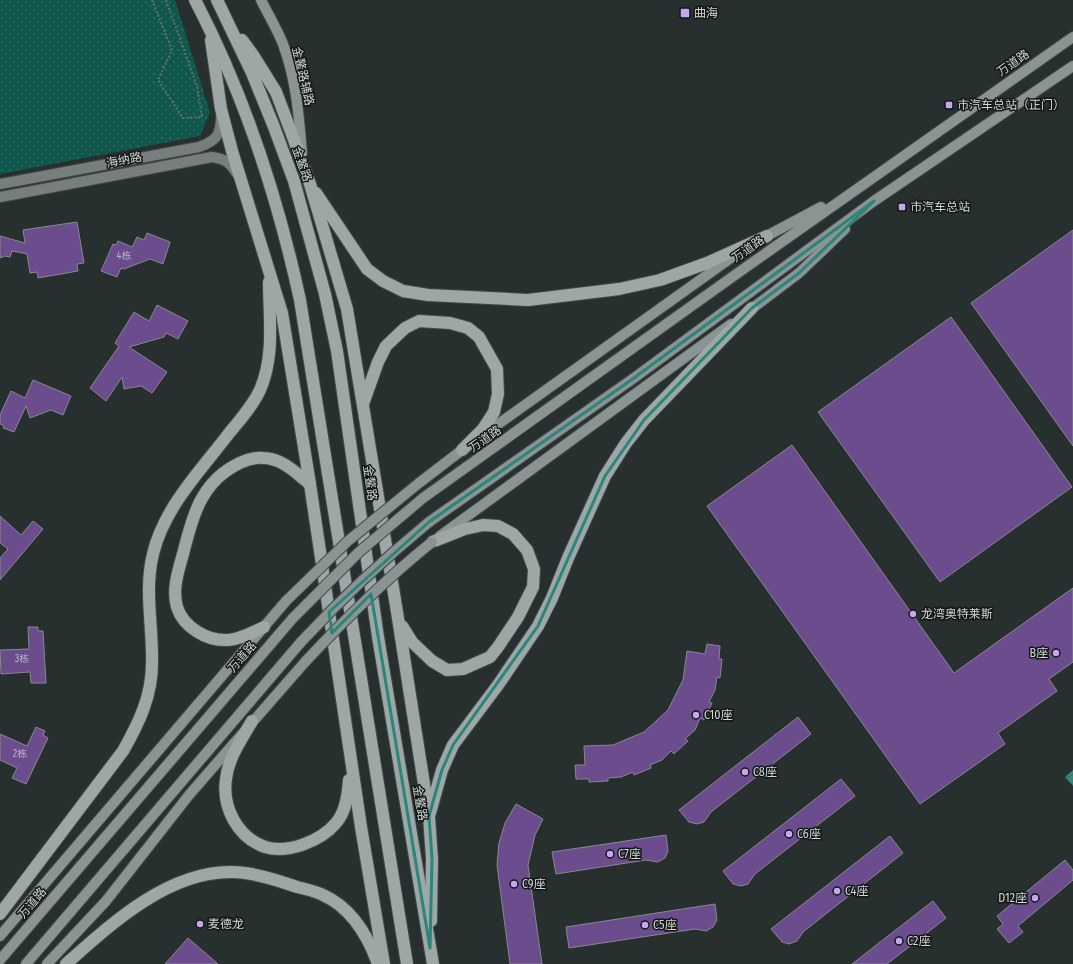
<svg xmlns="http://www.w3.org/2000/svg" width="1073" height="964" font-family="'Fira Sans Condensed','Noto Sans SC',sans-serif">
<defs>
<pattern id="park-dots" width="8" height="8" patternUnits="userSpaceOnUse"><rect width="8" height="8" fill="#0f574c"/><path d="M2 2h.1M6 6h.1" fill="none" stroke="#316e65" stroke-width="1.8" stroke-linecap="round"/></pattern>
<pattern id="water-waves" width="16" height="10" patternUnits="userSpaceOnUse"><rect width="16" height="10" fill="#338879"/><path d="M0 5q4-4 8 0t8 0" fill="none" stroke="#376f65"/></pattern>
</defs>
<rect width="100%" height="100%" fill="#27302e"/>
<path fill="url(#park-dots)" d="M0 0H175L210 112 200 136 0 174Z"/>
<path fill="url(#water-waves)" d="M1073 770V786L1065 777Z"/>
<g fill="#6b4d8e" stroke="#8a878f">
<path d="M77 222 84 263 77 264 78 271 38 278 37 272 30 273 27 254 12 251 10 257 5 256 0 258V236L25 243 23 230Z"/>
<path d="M1073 230V446L971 303Z"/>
<path d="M147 233 170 242 163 264 150 259 124 269 121 268 117 277 101 271 113 244 116 245 118 241 132 247 137 237 144 240Z"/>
<path d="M157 305 188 321 178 339 166 333 164 337 129 347 167 372 152 393 141 386 124 389 122 377 106 401 90 388 119 346 115 343 134 312 149 321Z"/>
<path d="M951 317 1072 487 940 582 818 412Z"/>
<path d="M33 380 71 396 63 415 51 410 30 418 26 406 14 432 3 428 4 426 0 424V415L11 391 25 398Z"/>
<path d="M792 445 954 673 1073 588V662L1049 679 1057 691 998 733 1005 744 920 804 707 506Z"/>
<path d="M0 516 21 535 33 521 43 529 0 580V558L8 549 0 543Z"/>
<path d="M28 627H38V631H43L46 683H31L30 672 1 674 0 650 29 649Z"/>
<path d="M707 644 720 646 719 659H722L720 678 717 677 715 690 709 702 712 703 704 720 700 718 695 730 685 739 688 741 674 754 671 751 662 760 650 765 651 768 634 775 633 772 621 777 608 778V781L589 782V779H576L575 765H585L584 746 613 745 644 732 668 710 683 680 687 651 705 654Z"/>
<path d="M798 717 811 734 711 812 704 822 697 824 689 822 679 810Z"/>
<path d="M36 727 45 731 43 735 48 738 26 784 12 778 17 768 0 760V734L27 746Z"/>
<path d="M841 779 855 796 755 874 748 884 741 886 733 884 723 871Z"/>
<path d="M516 804 543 819 535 835 528 865 542 964H510L497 865 499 843 505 823Z"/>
<path d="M666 835 668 851 665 858 658 862 646 860 556 874 552 852Z"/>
<path d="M890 836 903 853 803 932 797 941 789 944 782 942 771 929Z"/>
<path d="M1065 860 1073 870V880L1018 926 1023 932 1009 943 997 929 1003 924 997 916Z"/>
<path d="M933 901 946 918 887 964H852Z"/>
<path d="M715 904 717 920 713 927 706 931 695 929 569 948 566 927Z"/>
<path d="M188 938 218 964H165Z"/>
</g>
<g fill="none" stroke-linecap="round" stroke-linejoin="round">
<g stroke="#424b49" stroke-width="12">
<g id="secondary">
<path d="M0 184 199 147C216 141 221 135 221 117"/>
<path d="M0 197 212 157C225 159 230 162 237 174"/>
</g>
</g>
<g stroke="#424b49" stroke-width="12">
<g id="primary">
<path d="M261 0C268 14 277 29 283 44 296 79 299 116 302 153"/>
<path d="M761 239 821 207"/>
<path d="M746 313 799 273 845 229"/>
<path d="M419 483 462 450 735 255"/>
<path d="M423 498 742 270 1073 37"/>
<path d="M429 522 634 378 874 201 1073 66"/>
<path d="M440 536 731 324"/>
<path d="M0 936 286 601"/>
<path d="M0 960 293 618"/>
<path d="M26 964 301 642"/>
<path d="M47 964 106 901 189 795 305 662"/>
</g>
</g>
<g stroke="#424b49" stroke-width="14">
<g id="highway">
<path d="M195 0C245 96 277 194 300 300L407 964"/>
<path d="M217 0 252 73 274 127 294 181 325 294 337 351 378 637 433 964"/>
<path d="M211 40 221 109 232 151 282 313 310 484 361 827 384 964"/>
<path d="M242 40 253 55 276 92 290 129 310 184 347 309 397 612 429 816 432 859 431 921"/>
<path d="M316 193 367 269 383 281 403 291 428 295 528 300 619 289 660 280 707 263 767 236"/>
<path d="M363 404 378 362 386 346 405 328 419 321 450 323 468 328 479 337 497 369 498 394 494 412 483 429 462 450"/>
<path d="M402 626 412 642 432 661 447 670 463 669 490 657 498 647 518 617 533 587 534 569 527 550 513 534 498 526 483 525 465 529 432 542"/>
<path d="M264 627C253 632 239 640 227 640 207 641 183 627 177 607 172 590 178 571 183 554 192 518 200 485 234 466 242 461 254 457 263 458 282 458 296 473 310 484"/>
<path d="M252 721C242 739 228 758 226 779 222 807 237 837 265 847 288 854 321 841 336 823 346 812 348 794 349 780"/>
<path d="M430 813 442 770 453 745 498 685 538 626 552 598 568 558 605 476 626 443 644 420 752 308"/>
<path d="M0 914 123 751C139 723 152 696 152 663 153 627 144 590 153 554 164 507 202 469 230 432 241 419 253 405 260 390 275 356 269 318 269 282"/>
<path d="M66 964C111 924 168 871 232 872 250 872 280 881 297 887 306 889 315 891 323 895 352 908 368 936 378 964"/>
</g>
</g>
<path stroke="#676f6d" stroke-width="2" stroke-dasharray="2 2" stroke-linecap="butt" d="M152 0 172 50 158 80 183 118 202 117 197 86 166 0"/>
<use href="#secondary" stroke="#777e7c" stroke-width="10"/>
<use href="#primary" stroke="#8b9492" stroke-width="10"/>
<use href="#highway" stroke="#9da8a6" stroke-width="12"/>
<g stroke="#424b49" stroke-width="12" stroke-linecap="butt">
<g id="primary-bridge">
<path d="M286 601 348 541 419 483"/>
<path d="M293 618 359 552 423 498"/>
<path d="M301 642C341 599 384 559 429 522"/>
<path d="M305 662C345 619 386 579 432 542"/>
</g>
</g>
<use href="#primary-bridge" stroke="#8b9492" stroke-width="10"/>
</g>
<path fill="none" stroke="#2c857d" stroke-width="3" stroke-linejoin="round" d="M874 201 799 273 752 308 644 420 605 476 538 626 453 745 442 770 429 816 432 859 430 948 371 594 332 633 329 612 429 522 634 378Z"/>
<g fill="#c7a6f0" stroke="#131716" stroke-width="1.5">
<rect x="680" y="8" width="10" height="10" rx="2"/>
<rect x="945" y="101" width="8" height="8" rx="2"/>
<rect x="898" y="203" width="8" height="8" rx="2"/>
<circle cx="913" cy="614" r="4"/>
<circle cx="1056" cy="653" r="4"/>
<circle cx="696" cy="715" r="4"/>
<circle cx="745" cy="772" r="4"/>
<circle cx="789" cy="834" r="4"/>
<circle cx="610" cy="854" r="4"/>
<circle cx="514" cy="884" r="4"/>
<circle cx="837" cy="891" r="4"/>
<circle cx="1035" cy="898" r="4"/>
<circle cx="200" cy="924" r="4"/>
<circle cx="645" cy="925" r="4"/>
<circle cx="899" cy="941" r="4"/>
</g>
<g text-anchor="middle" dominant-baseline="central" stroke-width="3" stroke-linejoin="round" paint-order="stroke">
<g font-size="10" fill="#b8b4c3">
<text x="124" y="256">4栋</text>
<text x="22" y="659">3栋</text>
<text x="20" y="754">2栋</text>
</g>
<g font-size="12" fill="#d1d7d5" stroke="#131716" text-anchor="start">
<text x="694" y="13">曲海</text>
<text x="957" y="105">市汽车总站（正门）</text>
<text x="910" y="207">市汽车总站</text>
<text x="921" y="614">龙湾奥特莱斯</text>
<text x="1048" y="653" text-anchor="end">B座</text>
<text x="704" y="715">C10座</text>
<text x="753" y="772">C8座</text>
<text x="797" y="834">C6座</text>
<text x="618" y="854">C7座</text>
<text x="522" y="884">C9座</text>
<text x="845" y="891">C4座</text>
<text x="1027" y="898" text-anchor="end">D12座</text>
<text x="208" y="924">麦德龙</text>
<text x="653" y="925">C5座</text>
<text x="907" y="941">C2座</text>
</g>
<g font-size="12" fill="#d1d7d5" stroke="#131716">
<text transform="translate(1013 63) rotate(-35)">万道路</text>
<text transform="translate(303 76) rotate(77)">金鳌路辅路</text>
<text transform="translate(124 160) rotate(-11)">海纳路</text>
<text transform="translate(302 164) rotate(71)">金鳌路</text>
<text transform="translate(748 249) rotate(-35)">万道路</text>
<text transform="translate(485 439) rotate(-35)">万道路</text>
<text transform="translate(370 483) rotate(82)">金鳌路</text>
<text transform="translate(242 657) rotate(-49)">万道路</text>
<text transform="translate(420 803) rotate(80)">金鳌路</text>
<text transform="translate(32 903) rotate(-50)">万道路</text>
</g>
</g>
</svg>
